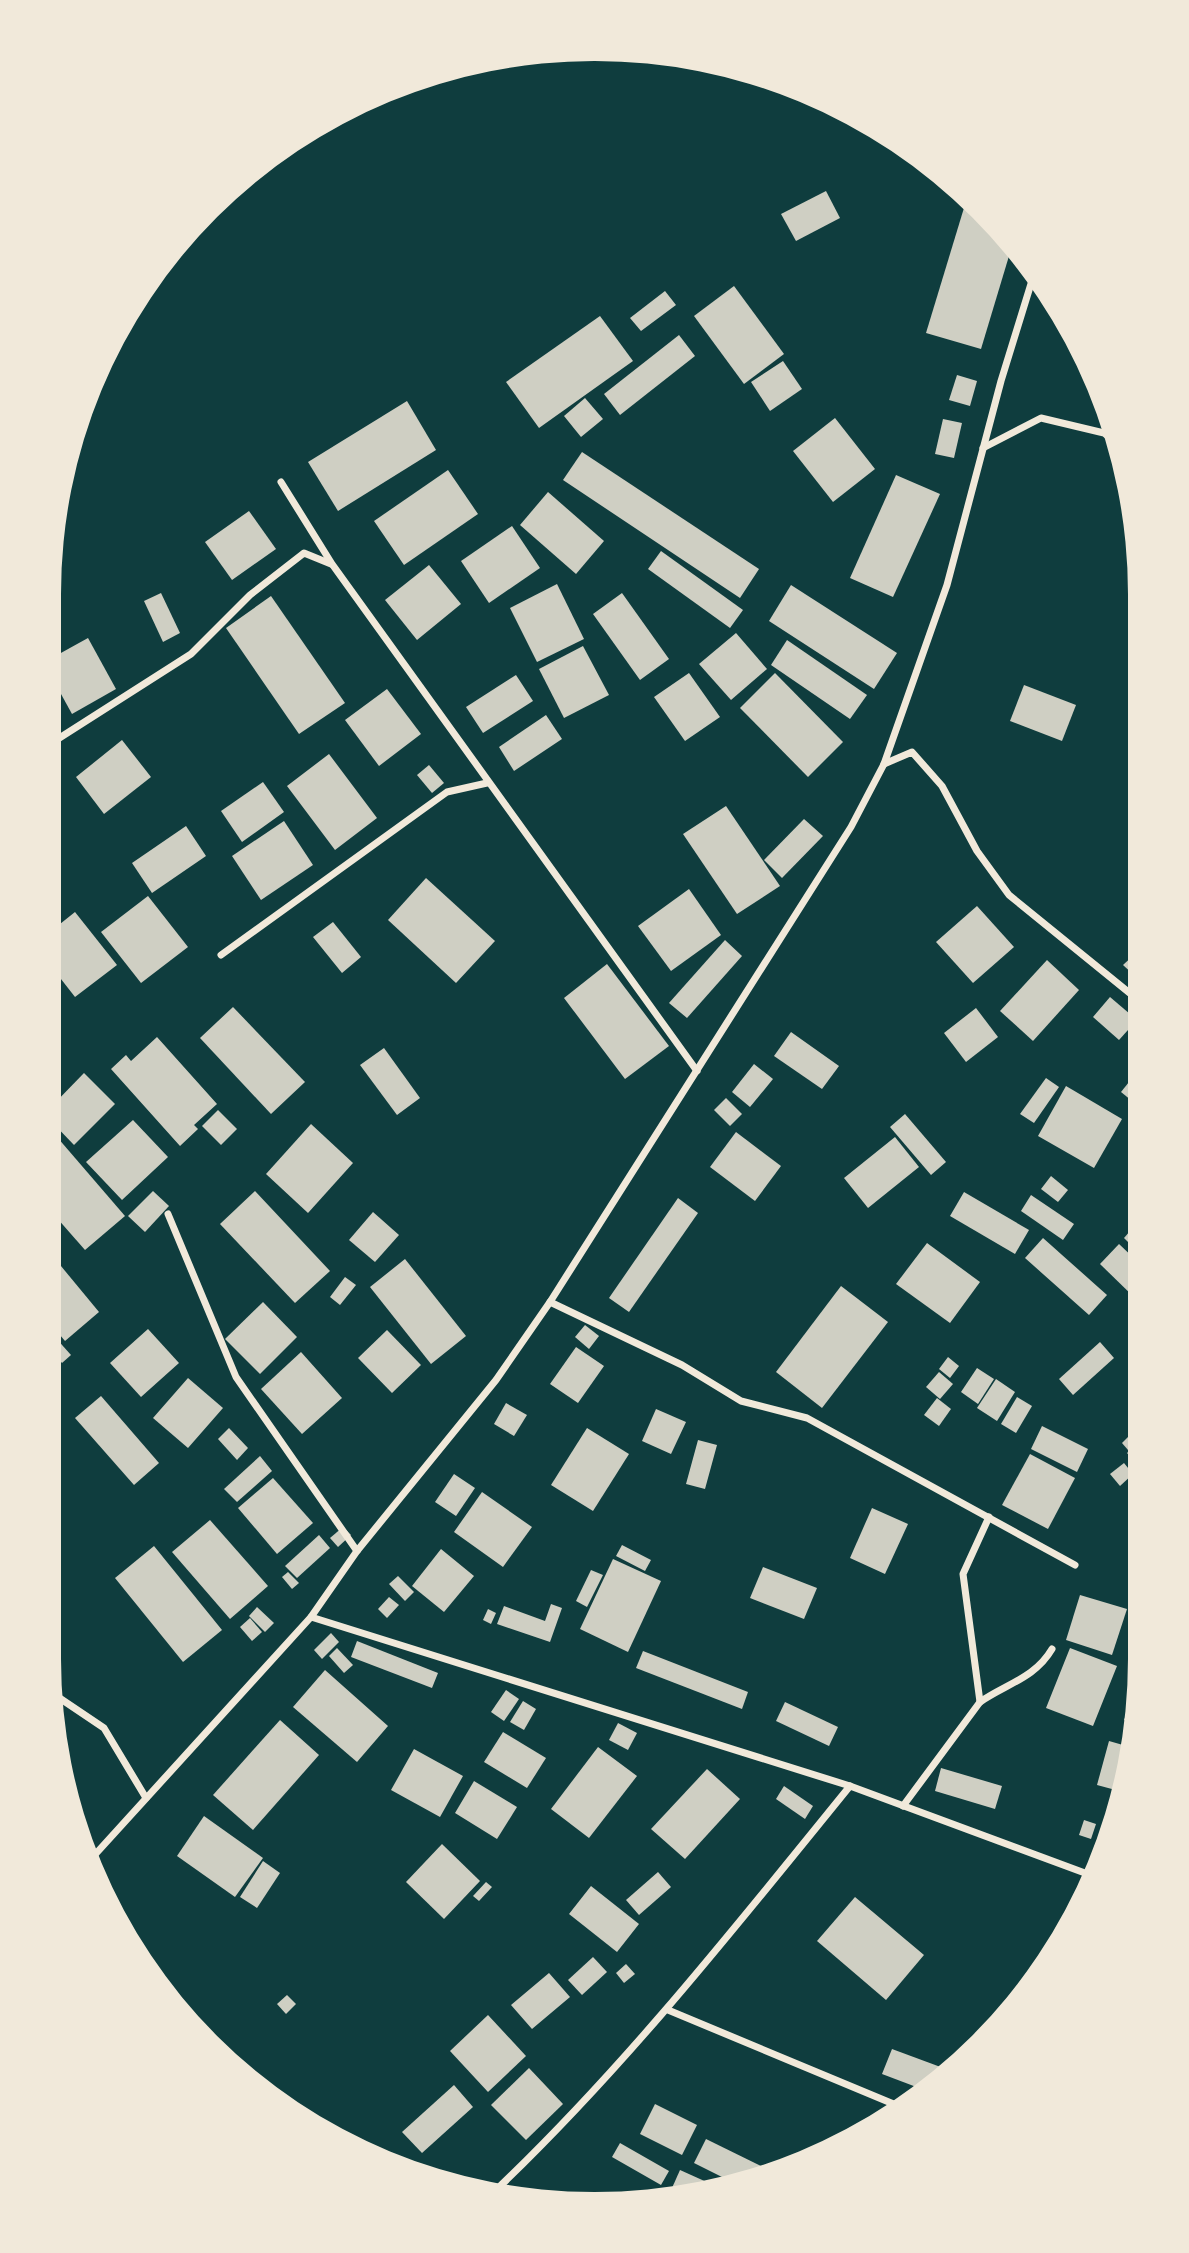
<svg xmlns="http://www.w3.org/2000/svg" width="1189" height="2253" font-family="Poppins,sans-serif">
<rect width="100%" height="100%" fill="#0f3d3e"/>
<g fill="#cfcfc3">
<path d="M826 191 840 218 796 241 781 214Z"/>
<path d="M967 198 1012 246 981 349 926 333Z"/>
<path d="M734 286 784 354 744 384 694 316Z"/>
<path d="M665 291 676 305 641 331 630 318Z"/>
<path d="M600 316 633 361 539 428 506 382Z"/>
<path d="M679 335 695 356 620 415 604 394Z"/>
<path d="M783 361 802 389 770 411 751 382Z"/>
<path d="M957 375 977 381 970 406 949 400Z"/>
<path d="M585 398 603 419 581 437 564 416Z"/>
<path d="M407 401 436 450 338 511 308 462Z"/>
<path d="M835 418 875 469 833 502 793 451Z"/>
<path d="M943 419 962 423 954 458 935 454Z"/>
<path d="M582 452 759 569 740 598 563 480Z"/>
<path d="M448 470 478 514 404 565 374 521Z"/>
<path d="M896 475 940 494 893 597 850 578Z"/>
<path d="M548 492 604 541 576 574 520 525Z"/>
<path d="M249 511 276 549 232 580 205 542Z"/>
<path d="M512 526 540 568 489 603 461 561Z"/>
<path d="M661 551 743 610 730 628 648 569Z"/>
<path d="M429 565 461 604 417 640 385 600Z"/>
<path d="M557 584 584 639 537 662 510 608Z"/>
<path d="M791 585 897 653 874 689 769 621Z"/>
<path d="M161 593 180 633 163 642 144 601Z"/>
<path d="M622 593 669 659 640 680 593 614Z"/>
<path d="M271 596 345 703 299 734 226 628Z"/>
<path d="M736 633 767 669 731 700 699 664Z"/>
<path d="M88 638 116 689 72 714 50 674V659Z"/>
<path d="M787 640 867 695 850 719 771 665Z"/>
<path d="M583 646 609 695 564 718 539 669Z"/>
<path d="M689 673 720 717 685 741 654 697Z"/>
<path d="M775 673 843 742 808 777 740 708Z"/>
<path d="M516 675 533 701 483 733 466 707Z"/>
<path d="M1024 685 1076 705 1062 741 1010 721Z"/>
<path d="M387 689 421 734 379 766 345 720Z"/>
<path d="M546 715 562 739 514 771 499 747Z"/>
<path d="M122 740 151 777 104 814 76 777Z"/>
<path d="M329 754 377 818 335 850 287 786Z"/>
<path d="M429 765 444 783 432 793 417 775Z"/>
<path d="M263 782 284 812 242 842 221 811Z"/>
<path d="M726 806 780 886 737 914 683 834Z"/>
<path d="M804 819 823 836 782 878 764 860Z"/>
<path d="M284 821 313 865 261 900 232 856Z"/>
<path d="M186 826 206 856 152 893 132 863Z"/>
<path d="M426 878 495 941 456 983 388 920Z"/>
<path d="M689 889 721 935 671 971 638 926Z"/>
<path d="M148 896 188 947 141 983 101 932Z"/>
<path d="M977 906 1014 947 973 983 936 942Z"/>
<path d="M75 912 117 965 75 997 50 965V932Z"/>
<path d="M333 922 361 957 342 973 313 937Z"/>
<path d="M725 940 742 956 687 1018 669 1003Z"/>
<path d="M1137 952V978L1123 965Z"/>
<path d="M1047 960 1079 990 1033 1041 1000 1011Z"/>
<path d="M607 964 669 1046 625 1079 564 998Z"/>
<path d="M1110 997 1137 1020 1119 1040 1093 1017Z"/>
<path d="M233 1007 305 1082 271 1114 200 1038Z"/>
<path d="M976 1008 998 1037 966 1062 944 1033Z"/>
<path d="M791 1032 839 1066 822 1089 774 1056Z"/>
<path d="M157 1037 217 1104 194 1125 198 1129 180 1146 111 1069 126 1055 131 1061Z"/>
<path d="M384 1048 420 1098 397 1115 360 1065Z"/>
<path d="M754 1064 773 1079 750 1107 732 1092Z"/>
<path d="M1137 1072V1105L1121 1092Z"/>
<path d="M84 1073 115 1104 74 1145 50 1120V1108Z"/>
<path d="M1046 1078 1059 1087 1034 1123 1020 1114Z"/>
<path d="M1066 1086 1122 1119 1094 1168 1038 1136Z"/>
<path d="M726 1098 742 1114 730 1126 714 1110Z"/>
<path d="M218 1110 237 1129 221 1145 202 1126Z"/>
<path d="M905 1114 946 1162 931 1175 890 1127Z"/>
<path d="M133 1120 168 1157 122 1200 86 1162Z"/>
<path d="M311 1124 353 1163 308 1213 266 1174Z"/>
<path d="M736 1132 781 1166 755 1201 710 1167Z"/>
<path d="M57 1137 125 1216 85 1250 49 1209 50 1143Z"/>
<path d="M895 1137 919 1167 868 1208 844 1178Z"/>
<path d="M1051 1176 1068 1190 1058 1202 1041 1189Z"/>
<path d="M153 1191 169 1206 145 1232 128 1216Z"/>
<path d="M255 1191 330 1271 295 1303 220 1224Z"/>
<path d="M964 1192 1029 1230 1015 1254 950 1216Z"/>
<path d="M1031 1195 1074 1224 1063 1240 1021 1211Z"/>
<path d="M678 1198 698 1213 629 1312 609 1298Z"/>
<path d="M373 1212 399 1235 375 1262 349 1240Z"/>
<path d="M1137 1223V1251L1124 1238Z"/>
<path d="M1043 1238 1107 1295 1089 1315 1025 1258Z"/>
<path d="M927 1243 980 1282 950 1323 896 1284Z"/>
<path d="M1119 1244 1138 1262V1301L1100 1264Z"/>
<path d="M405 1259 466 1336 431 1364 370 1287Z"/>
<path d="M56 1260 99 1312 65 1341 49 1322V1266Z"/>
<path d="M345 1277 356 1285 340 1305 330 1297Z"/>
<path d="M841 1286 888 1322 822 1408 776 1372Z"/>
<path d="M263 1302 297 1337 260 1374 225 1339Z"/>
<path d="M585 1325 599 1336 589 1349 575 1337Z"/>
<path d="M148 1329 179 1363 141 1397 110 1363Z"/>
<path d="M387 1330 421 1365 392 1393 358 1358Z"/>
<path d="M54 1336 71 1355 62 1363 49 1348V1340Z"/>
<path d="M1100 1342 1114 1358 1073 1395 1059 1379Z"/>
<path d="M576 1347 604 1366 578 1403 550 1384Z"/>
<path d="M301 1352 342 1398 302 1434 261 1389Z"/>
<path d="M948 1357 959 1366 950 1378 939 1369Z"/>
<path d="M977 1368 994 1379 978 1404 961 1392Z"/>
<path d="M939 1372 953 1384 940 1399 926 1387Z"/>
<path d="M188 1378 223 1408 188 1448 153 1418Z"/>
<path d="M996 1379 1015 1392 997 1421 977 1408Z"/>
<path d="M101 1396 159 1463 134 1485 75 1418Z"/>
<path d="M1017 1397 1032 1406 1016 1433 1001 1424Z"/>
<path d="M937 1398 951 1409 939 1426 924 1415Z"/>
<path d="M506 1403 527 1415 514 1436 494 1424Z"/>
<path d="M656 1409 686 1422 671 1454 642 1441Z"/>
<path d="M1042 1426 1088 1449 1077 1472 1031 1449Z"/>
<path d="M229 1428 248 1448 237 1460 218 1439Z"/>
<path d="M587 1428 629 1454 593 1511 551 1485Z"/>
<path d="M1132 1433 1138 1440 1128 1450 1122 1443Z"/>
<path d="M698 1440 717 1445 705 1489 686 1484Z"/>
<path d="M1138 1443V1466L1127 1453Z"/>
<path d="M1030 1454 1075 1478 1048 1529 1002 1505Z"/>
<path d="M260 1456 272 1471 237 1502 224 1489Z"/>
<path d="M1124 1463 1133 1474 1120 1486 1110 1474Z"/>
<path d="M454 1474 475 1488 456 1516 435 1502Z"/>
<path d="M273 1478 313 1523 277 1554 238 1508Z"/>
<path d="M482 1492 532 1527 503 1567 454 1532Z"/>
<path d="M872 1508 908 1524 885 1574 850 1558Z"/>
<path d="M210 1520 268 1586 230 1619 172 1552Z"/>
<path d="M343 1527 351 1535 338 1547 330 1538Z"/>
<path d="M319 1535 330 1548 297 1578 285 1566Z"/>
<path d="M622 1545 651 1560 645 1571 616 1556Z"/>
<path d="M154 1546 222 1630 183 1662 115 1578Z"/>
<path d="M441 1549 474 1576 444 1612 412 1586Z"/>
<path d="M1138 1556V1574L1130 1566Z"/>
<path d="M613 1559 661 1581 628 1652 580 1629Z"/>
<path d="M763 1567 817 1588 804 1619 750 1598Z"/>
<path d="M591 1570 603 1575 587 1607 576 1601Z"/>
<path d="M288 1572 299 1583 292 1589 282 1577Z"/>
<path d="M398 1576 414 1592 405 1601 389 1584Z"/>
<path d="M1080 1595 1127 1609 1112 1655 1066 1640Z"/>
<path d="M389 1597 399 1605 387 1618 378 1609Z"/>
<path d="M551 1604 562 1608 550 1642 497 1624 504 1606 545 1621Z"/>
<path d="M257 1607 274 1623 265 1632 249 1616Z"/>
<path d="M488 1609 496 1613 491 1624 483 1620Z"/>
<path d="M250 1618 262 1632 252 1641 240 1627Z"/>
<path d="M331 1633 339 1642 322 1659 314 1650Z"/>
<path d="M357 1641 438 1673 432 1688 351 1657Z"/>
<path d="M337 1648 353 1665 344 1673 329 1656Z"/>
<path d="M1070 1648 1117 1666 1093 1726 1046 1708Z"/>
<path d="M643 1651 748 1692 742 1709 636 1668Z"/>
<path d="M325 1670 388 1726 357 1762 293 1707Z"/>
<path d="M1139 1686V1694L1134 1724 1124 1720Z"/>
<path d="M506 1690 519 1699 504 1721 491 1712Z"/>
<path d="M523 1701 536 1709 524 1730 510 1722Z"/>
<path d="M785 1702 838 1727 829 1746 776 1721Z"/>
<path d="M280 1720 319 1755 253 1830 213 1795Z"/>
<path d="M618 1723 637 1733 628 1750 609 1740Z"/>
<path d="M503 1732 546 1758 527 1788 484 1762Z"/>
<path d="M1109 1741 1130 1747 1123 1792 1097 1785Z"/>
<path d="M598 1747 637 1776 589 1838 551 1809Z"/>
<path d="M414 1749 463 1776 440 1817 391 1790Z"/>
<path d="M941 1768 1002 1786 995 1809 935 1791Z"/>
<path d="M707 1769 740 1799 685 1859 651 1829Z"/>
<path d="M474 1781 517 1807 497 1839 455 1813Z"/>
<path d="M784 1786 813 1806 805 1819 776 1799Z"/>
<path d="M204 1816 263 1858 235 1897 177 1856Z"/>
<path d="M1084 1820 1096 1824 1091 1839 1079 1835Z"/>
<path d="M442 1844 480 1881 444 1919 406 1882Z"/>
<path d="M263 1861 280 1873 257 1908 240 1897Z"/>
<path d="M658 1872 671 1887 639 1915 626 1900Z"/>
<path d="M486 1882 492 1887 479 1901 473 1896Z"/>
<path d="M591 1886 639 1924 617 1952 569 1914Z"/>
<path d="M855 1897 924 1955 886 2000 817 1941Z"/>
<path d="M593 1957 607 1972 582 1995 568 1980Z"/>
<path d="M626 1964 635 1974 624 1983 616 1973Z"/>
<path d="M549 1973 570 1997 532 2029 511 2005Z"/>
<path d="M287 1995 296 2004 286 2014 277 2004Z"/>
<path d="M488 2015 526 2056 488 2092 450 2051Z"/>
<path d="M892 2049 946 2069 919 2088 882 2074Z"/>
<path d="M529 2068 563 2104 526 2140 491 2105Z"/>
<path d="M454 2085 473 2107 422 2153 402 2132Z"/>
<path d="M655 2104 697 2125 682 2155 640 2134Z"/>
<path d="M706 2139 765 2168 761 2176 738 2185 694 2163Z"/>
<path d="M620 2143 669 2171 661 2185 612 2157Z"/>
<path d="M680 2170 720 2188 668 2197Z"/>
</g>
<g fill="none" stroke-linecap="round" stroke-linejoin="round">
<g stroke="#f1e9da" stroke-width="7">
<path d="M983 448 1041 418 1104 433 1113 440"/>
<path d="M281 482 332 564 697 1071"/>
<path d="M50 744 191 654 250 595 304 553 331 564"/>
<path d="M884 764 912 752 942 786 977 851 1009 895 1137 999"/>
<path d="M221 955 447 792 487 783"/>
<path d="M168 1214 236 1377 357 1551"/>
<path d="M550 1302 682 1365 741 1401 807 1418 1075 1565"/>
<path d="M311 1617 850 1786 1093 1876"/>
<path d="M55 1695 104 1728 146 1798"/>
<path d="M980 1702C1006 1684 1035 1678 1052 1649"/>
<path d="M903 1806 980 1702 963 1574 989 1517"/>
<path d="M91 1859 311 1617 357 1551 496 1380 550 1302 851 827 884 764 947 585 1001 381 1034 274"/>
<path d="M668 2010 896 2105"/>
<path d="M496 2190C626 2066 737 1925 850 1786"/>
</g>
</g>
<path d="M0 0H1189V2253H0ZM594 61H595A533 533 0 0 1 1128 594V1659A533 533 0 0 1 595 2192H594A533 533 0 0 1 61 1659V594A533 533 0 0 1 594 61Z" fill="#f1e9da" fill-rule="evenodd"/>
</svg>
